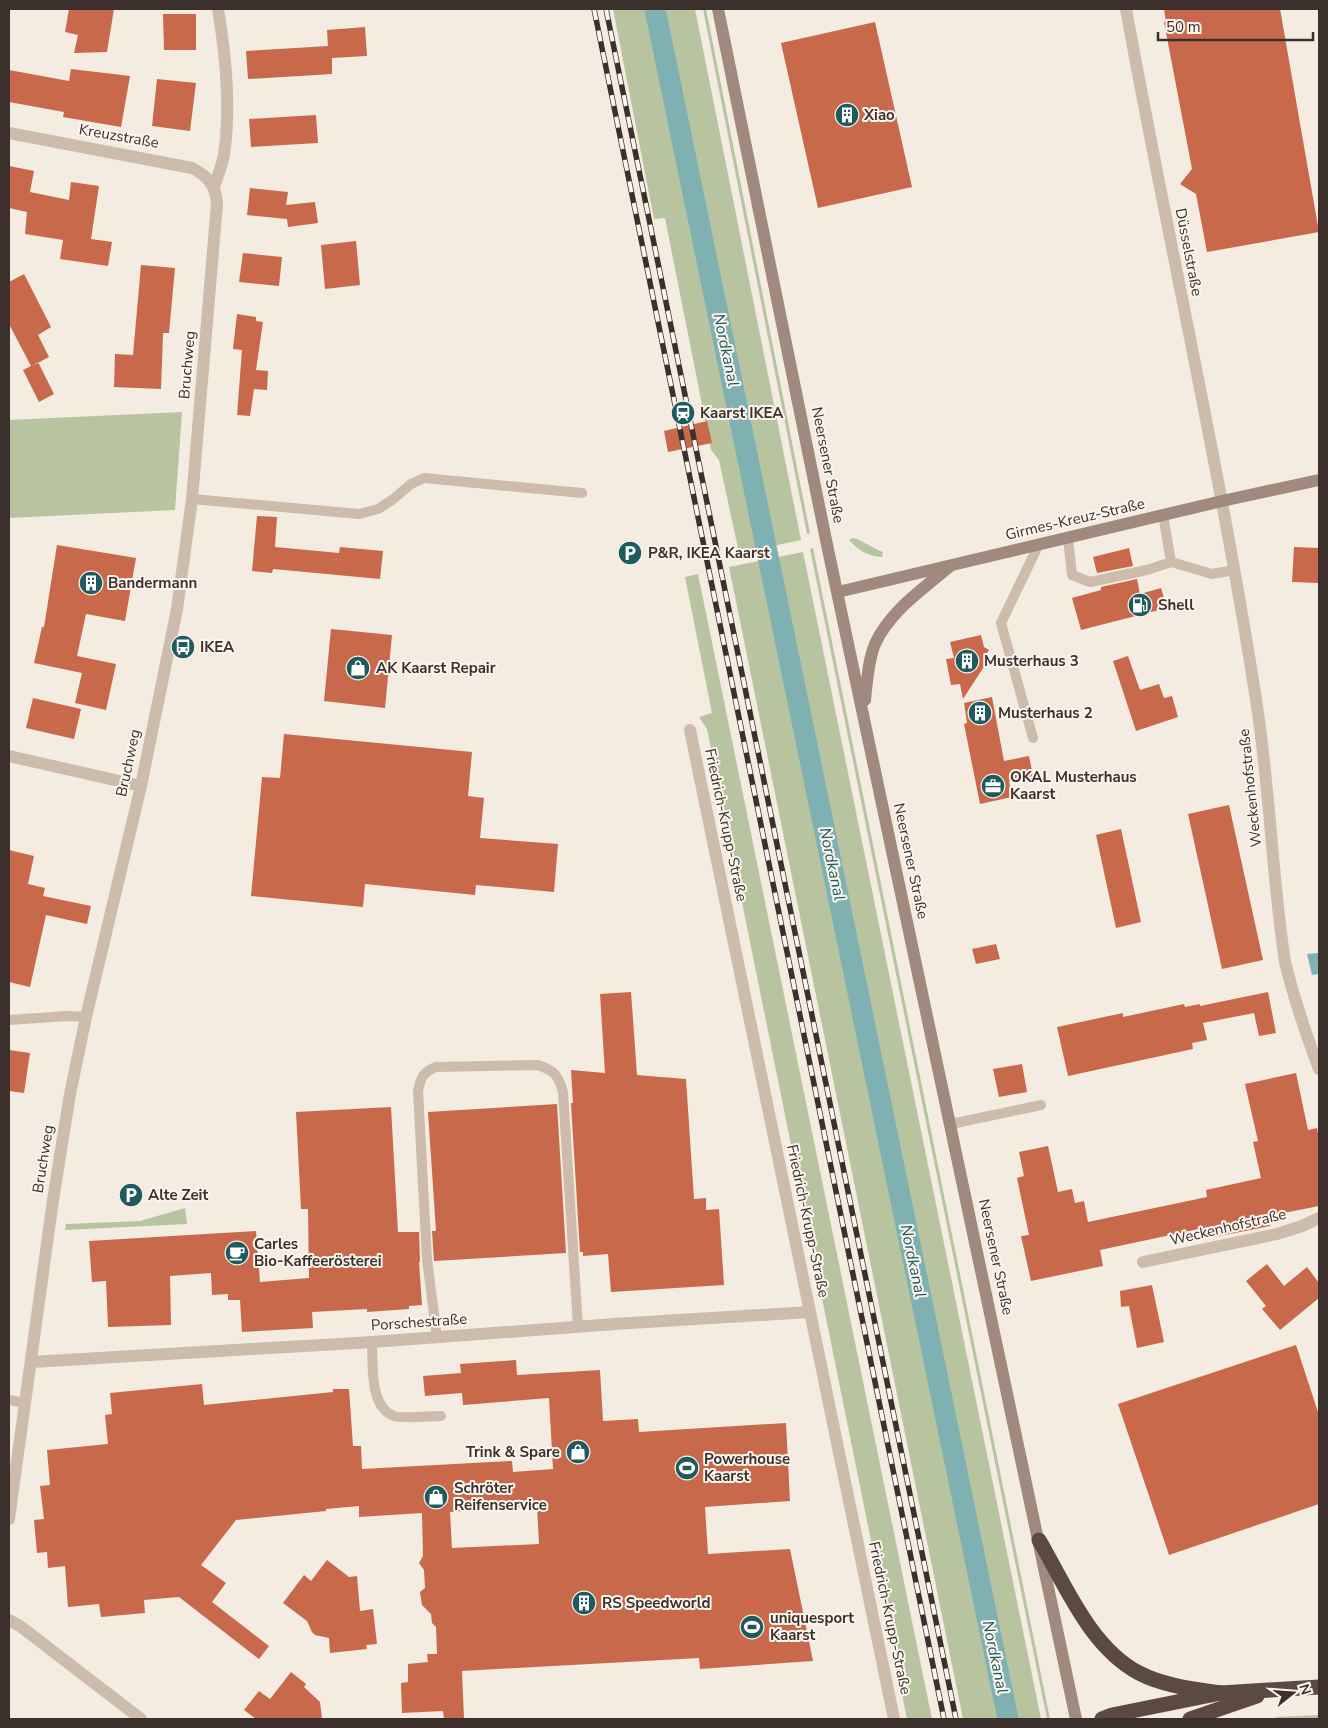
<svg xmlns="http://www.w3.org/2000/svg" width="1328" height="1728" font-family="'Nunito Sans',sans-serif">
<rect width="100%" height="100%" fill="#f4ebe1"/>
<g fill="#b8c4a0">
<path d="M613 9H695L801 540 739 553 719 460 711 450 665 218 654 219Z"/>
<path d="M703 9H706L810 533 807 534Z"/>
<path d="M182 412 175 510 9 518V420Z"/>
<path d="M853 538 857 539 880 551 883 552 882 557C868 556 859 551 849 540Z"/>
<path d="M813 548 1050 1719H1047L810 549Z"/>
<path d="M803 552 1041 1719H963L729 567Z"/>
<path d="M698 574 932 1719H907L707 729 699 717 712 713 685 577Z"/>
<path d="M185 1208 187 1224 65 1230 66 1224 140 1221Z"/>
<path d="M1319 1715V1719H1270L1277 1717Z"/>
</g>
<path fill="#7fb0b2" d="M1319 953V974L1312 975 1307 954Z"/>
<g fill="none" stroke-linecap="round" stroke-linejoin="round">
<path stroke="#7fb0b2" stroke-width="21" d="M655 9 1008 1719"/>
</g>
<g fill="#c8694b" fill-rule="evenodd">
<path d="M69 9H114L107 52 74 53 78 35 65 32Z"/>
<path d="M1164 9H1280L1319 232 1207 252 1196 194 1180 184 1192 169 1164 22H1166Z"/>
<path d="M163 14H196V50H164Z"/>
<path d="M875 22 912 187 818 208 781 43Z"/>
<path d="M365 27 367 56 332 58V74L248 79 246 51 328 46 327 30Z"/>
<path d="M71 69 130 76 121 127 63 117 64 112 9 102V70L69 81Z"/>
<path d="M157 79 196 83 190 131 152 126Z"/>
<path d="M316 115 318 143 251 147 249 119Z"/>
<path d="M9 166 34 171 30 192 69 200 71 182 99 186 91 239 112 242 108 266 60 259 63 240 25 234 27 212 9 208Z"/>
<path d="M250 188 288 192 286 205 315 202 318 223 288 227 287 219 247 215Z"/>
<path d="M356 241 360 285 325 289 321 245Z"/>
<path d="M243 253 282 257 279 286 239 282Z"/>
<path d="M141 265 175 268 169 333H163L161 389 114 387 115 354 133 355Z"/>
<path d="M24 274 51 327 38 335 49 357 32 366 38 362 54 394 39 402 23 370 31 366 9 324V282Z"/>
<path d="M237 314 256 317V321L263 322 256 370 268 371 267 390 254 389 250 416 237 415 242 350 233 349Z"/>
<path d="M707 421 712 443 668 452 664 431Z"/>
<path d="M257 516 277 517 275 547 339 553 340 547 383 551 380 579 273 569 272 573 252 571Z"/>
<path d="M57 545 136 558 125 621 86 614 77 656 116 664 106 710 75 703 82 673 34 663 42 627H44Z"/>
<path d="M1294 547 1319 548V583L1292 582Z"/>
<path d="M1129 548 1133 566 1097 573 1093 557Z"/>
<path d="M1137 579 1140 594 1161 588 1167 608 1081 630 1072 598 1101 590V587Z"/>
<path d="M331 629 392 635 385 708 324 701Z"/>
<path d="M981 635 984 647 989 650 986 655 987 662 963 699 960 684 951 685 946 659 954 658 950 642Z"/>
<path d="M1128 656 1140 690 1159 684 1164 698 1172 696 1178 717 1136 731 1113 661Z"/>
<path d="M992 697 1004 761 1029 756 1033 776 1009 781 1012 797 980 804 964 724 967 723 964 703Z"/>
<path d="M33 698 81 709 74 739 26 728Z"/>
<path d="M284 734 472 752 468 796 484 798 480 838 558 844 554 892 476 885 475 895 365 884 363 907 251 896 262 777 280 778Z"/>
<path d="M1229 805 1263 960 1222 969 1188 814Z"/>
<path d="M1121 829 1141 922 1116 928 1096 835Z"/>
<path d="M9 850 34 856 28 884 45 888 43 896 91 906 87 924 46 915 30 987 9 982Z"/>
<path d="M996 944 1000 959 976 964 972 949Z"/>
<path d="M631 992 637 1075 686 1079 694 1199 706 1198V1210L719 1209 724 1285 611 1292 608 1254 583 1256V1252H580L571 1103H573L571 1070 605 1073 600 994Z"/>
<path d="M1268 992 1276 1033 1259 1036 1254 1013 1203 1023 1207 1040 1192 1043 1193 1049 1068 1076 1057 1027 1123 1013V1017L1184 1004 1185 1007 1200 1004V1006Z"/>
<path d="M9 1050 30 1053 24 1093 9 1091Z"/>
<path d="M1022 1064 1027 1092 999 1097 993 1069Z"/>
<path d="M1296 1073 1308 1130 1317 1128 1319 1138V1206L1269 1216 1270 1226 1215 1237 1213 1226 1100 1250 1103 1266 1031 1281 1021 1236 1029 1235 1017 1178 1024 1176 1019 1152 1048 1146 1058 1192 1072 1189 1075 1203 1084 1201 1088 1222 1207 1197 1206 1190 1261 1178 1253 1142 1258 1141 1245 1084Z"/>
<path d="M557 1104 566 1253 434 1261 432 1231H436L428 1112Z"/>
<path d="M391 1107 398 1232H419L420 1262H419L422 1305 409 1306V1309L367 1312V1309L312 1312 313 1328 242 1332 240 1300H228V1294L212 1295 211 1273 170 1276 171 1325 108 1327 106 1281 92 1282 89 1241 256 1231 260 1282 309 1278 308 1209H301L296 1112Z"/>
<path d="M1267 1264 1284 1286 1307 1267 1319 1283V1298L1280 1330 1262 1309 1266 1306 1246 1281Z"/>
<path d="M1152 1285 1164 1342 1137 1348 1129 1306 1121 1307 1120 1291Z"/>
<path d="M1296 1345 1319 1415V1504L1169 1555 1118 1404Z"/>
<path d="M516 1360 517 1375 600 1370 603 1421 638 1419 639 1432 786 1423 790 1501 705 1507 708 1554 790 1549 813 1661 700 1669 699 1658 462 1671 464 1718 444 1719 443 1711 402 1713 401 1683 408 1682V1664L428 1662 427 1654H437L436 1627 432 1623 431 1614 422 1605 420 1592 425 1588 424 1570 419 1563 423 1556 422 1513 359 1517V1506L326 1509V1511L236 1520 201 1565 226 1583 212 1602 269 1646 259 1659 179 1597 144 1600 145 1613 101 1617 99 1604 68 1607 65 1566 48 1568 47 1552 37 1553 34 1520 44 1519 40 1486 50 1485 47 1450 108 1444 105 1415 112 1414 110 1393 202 1384 204 1405 333 1392V1389H349L353 1446H361L362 1469 512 1461 513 1472 553 1469 549 1398 463 1405 462 1393 425 1396 423 1376 461 1373 460 1364ZM537 1506 539 1544 452 1548 450 1512Z"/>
<path d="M327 1560 349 1577 357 1576 360 1611 373 1609 377 1644 366 1645 367 1649 330 1653 329 1638 315 1635 312 1632 307 1621 283 1603 304 1575 311 1581Z"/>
<path d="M291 1672 306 1684 304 1687 320 1702 322 1719H256L244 1710 259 1691 270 1699Z"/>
</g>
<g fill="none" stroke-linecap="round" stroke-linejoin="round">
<g stroke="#cdbbac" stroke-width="10">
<path d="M192 499 359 514 378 509 392 500 411 484 424 478 582 493"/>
<path d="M1163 515 1171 562"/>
<path d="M1068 538 1072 575 1090 582 1147 570 1171 562 1212 574 1235 570"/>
<path d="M1033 738 1001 623 1039 544"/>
<path d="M9 1020 68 1016 86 1017"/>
<path d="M951 1124 1041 1105"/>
<path d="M437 1338 427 1259 418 1091C421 1077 423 1072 436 1067L538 1065C555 1071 558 1075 563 1092L578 1327"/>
<path d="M372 1342C373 1364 369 1407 394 1416 401 1419 431 1416 441 1416"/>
<path d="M9 1400 25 1403"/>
</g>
<g stroke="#cdbbac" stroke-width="12">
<path d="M1126 9C1168 241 1221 472 1257 706 1270 791 1272 877 1285 962 1294 999 1306 1034 1319 1069"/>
<path d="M9 133 192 168C208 176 216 186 217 204L192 499 177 609 141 786 86 1017 70 1094 53 1200 9 1519"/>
<path d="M214 188C217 177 222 166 224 155 231 107 226 56 218 9"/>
<path d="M690 730 894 1719"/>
<path d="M9 756 141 786"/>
<path d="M1143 1262 1277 1234 1302 1226 1319 1218"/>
<path d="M31 1362 372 1342 615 1324 810 1312"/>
<path d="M9 1620 20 1626 141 1719"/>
</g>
<g stroke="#a18a7d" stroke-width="12">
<path d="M718 9 826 540 1076 1719"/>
<path d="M838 592 1222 501 1319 480"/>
<path d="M865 700C867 682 868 661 875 644 890 611 923 589 949 567"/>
</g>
<g stroke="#5c4a42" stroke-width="15">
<path d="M1039 1540C1066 1586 1090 1647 1139 1673 1164 1686 1194 1689 1221 1693"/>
<path d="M1102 1719 1112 1715 1221 1693 1319 1687"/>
<path d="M1190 1719 1257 1696"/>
</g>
<g stroke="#3b302b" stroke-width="5.5">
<g id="rail">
<path d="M594 9 944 1719"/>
<path d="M606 9 956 1719"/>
</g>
</g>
<use href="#rail" stroke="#fbf5ee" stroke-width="4" stroke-dasharray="11" stroke-linecap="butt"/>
</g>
<defs>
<g id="building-disc" transform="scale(1.25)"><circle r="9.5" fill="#1f5a5e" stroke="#fbf5ee"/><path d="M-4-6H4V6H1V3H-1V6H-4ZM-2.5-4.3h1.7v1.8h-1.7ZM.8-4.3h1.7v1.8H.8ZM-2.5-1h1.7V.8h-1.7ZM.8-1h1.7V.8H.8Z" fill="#fff"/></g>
<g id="station-disc" transform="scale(1.25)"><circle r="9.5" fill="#1f5a5e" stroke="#fbf5ee"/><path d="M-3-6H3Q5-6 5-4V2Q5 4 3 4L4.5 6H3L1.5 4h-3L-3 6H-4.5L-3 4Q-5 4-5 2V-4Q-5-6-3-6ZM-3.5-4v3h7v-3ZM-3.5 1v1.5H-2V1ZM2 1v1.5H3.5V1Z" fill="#fff"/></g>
<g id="parking-disc" transform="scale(1.25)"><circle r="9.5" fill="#1f5a5e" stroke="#fbf5ee"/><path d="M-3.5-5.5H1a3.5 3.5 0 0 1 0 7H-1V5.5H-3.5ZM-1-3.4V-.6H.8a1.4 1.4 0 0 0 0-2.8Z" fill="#fff"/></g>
<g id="fuel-disc" transform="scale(1.25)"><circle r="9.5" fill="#1f5a5e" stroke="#fbf5ee"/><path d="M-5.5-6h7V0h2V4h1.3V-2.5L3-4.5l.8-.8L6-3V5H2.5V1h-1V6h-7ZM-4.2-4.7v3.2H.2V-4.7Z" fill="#fff"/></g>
<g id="bus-disc" transform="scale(1.25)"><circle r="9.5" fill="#1f5a5e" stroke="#fbf5ee"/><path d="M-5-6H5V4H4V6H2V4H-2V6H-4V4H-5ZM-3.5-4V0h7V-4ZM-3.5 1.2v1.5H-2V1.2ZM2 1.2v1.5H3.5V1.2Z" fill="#fff"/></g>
<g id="shop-disc" transform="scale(1.25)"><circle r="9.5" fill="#1f5a5e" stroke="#fbf5ee"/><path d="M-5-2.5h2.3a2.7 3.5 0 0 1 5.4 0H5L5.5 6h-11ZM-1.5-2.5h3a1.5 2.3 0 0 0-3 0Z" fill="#fff"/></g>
<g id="office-disc" transform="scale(1.25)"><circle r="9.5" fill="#1f5a5e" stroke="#fbf5ee"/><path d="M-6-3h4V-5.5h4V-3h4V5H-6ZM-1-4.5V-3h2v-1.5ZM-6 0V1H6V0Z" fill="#fff"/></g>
<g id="cafe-disc" transform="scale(1.25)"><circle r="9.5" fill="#1f5a5e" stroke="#fbf5ee"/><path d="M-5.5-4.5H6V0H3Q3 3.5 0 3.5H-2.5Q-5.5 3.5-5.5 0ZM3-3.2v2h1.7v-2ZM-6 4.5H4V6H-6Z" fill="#fff"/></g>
<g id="stadium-disc" transform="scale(1.25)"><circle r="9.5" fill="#1f5a5e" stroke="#fbf5ee"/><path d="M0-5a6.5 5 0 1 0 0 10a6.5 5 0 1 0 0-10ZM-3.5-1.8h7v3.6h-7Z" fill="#fff"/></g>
</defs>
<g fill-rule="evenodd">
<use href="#building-disc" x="847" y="115"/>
<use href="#station-disc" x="683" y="413"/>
<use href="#parking-disc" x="630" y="553"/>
<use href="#building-disc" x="91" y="583"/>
<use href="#fuel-disc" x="1140" y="605"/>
<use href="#bus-disc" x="183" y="647"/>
<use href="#building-disc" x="967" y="661"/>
<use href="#shop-disc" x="358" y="668"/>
<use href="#building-disc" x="980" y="713"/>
<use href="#office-disc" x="993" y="786"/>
<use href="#parking-disc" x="131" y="1195"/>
<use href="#cafe-disc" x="237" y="1253"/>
<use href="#shop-disc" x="578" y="1452"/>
<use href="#stadium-disc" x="687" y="1468"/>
<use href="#shop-disc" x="436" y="1497"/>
<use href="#building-disc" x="584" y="1603"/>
<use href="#stadium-disc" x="752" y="1627"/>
</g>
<g text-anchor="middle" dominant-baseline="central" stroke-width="4" stroke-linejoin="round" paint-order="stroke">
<g font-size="15" font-weight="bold" fill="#3b302b" stroke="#fbf5ee" text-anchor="start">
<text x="864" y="115">Xiao</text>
<text x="700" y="413">Kaarst IKEA</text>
<text x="648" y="553">P&amp;R, IKEA Kaarst</text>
<text x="108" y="583">Bandermann</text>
<text x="1158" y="605">Shell</text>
<text x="200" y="647">IKEA</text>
<text x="984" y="661">Musterhaus 3</text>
<text x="376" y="668">AK Kaarst Repair</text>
<text x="998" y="713">Musterhaus 2</text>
<text x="1010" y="777">OKAL Musterhaus<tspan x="1010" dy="17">Kaarst</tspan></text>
<text x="148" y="1195">Alte Zeit</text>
<text x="254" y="1244">Carles<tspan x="254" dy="17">Bio-Kaffeerösterei</tspan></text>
<text x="560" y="1452" text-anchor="end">Trink &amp; Spare</text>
<text x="704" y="1459">Powerhouse<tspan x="704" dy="17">Kaarst</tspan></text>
<text x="454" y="1488">Schröter<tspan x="454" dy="17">Reifenservice</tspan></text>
<text x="602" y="1603">RS Speedworld</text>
<text x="770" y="1618">uniquesport<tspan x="770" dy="17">Kaarst</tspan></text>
</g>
<g font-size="15" fill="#3b302b" stroke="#fbf5ee">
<text transform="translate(119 136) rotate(10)">Kreuzstraße</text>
<text transform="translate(1189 252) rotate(79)">Düsselstraße</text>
<text transform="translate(187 365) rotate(-85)">Bruchweg</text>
<text transform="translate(828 465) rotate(79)">Neersener Straße</text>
<text transform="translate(1075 519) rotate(-13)">Girmes-Kreuz-Straße</text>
<text transform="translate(128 763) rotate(-78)">Bruchweg</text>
<text transform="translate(1250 788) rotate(-96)">Weckenhofstraße</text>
<text transform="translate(726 825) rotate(78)">Friedrich-Krupp-Straße</text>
<text transform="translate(911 861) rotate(78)">Neersener Straße</text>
<text transform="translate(43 1159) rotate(-81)">Bruchweg</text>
<text transform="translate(808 1221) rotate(78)">Friedrich-Krupp-Straße</text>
<text transform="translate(1228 1227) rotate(-13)">Weckenhofstraße</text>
<text transform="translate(996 1257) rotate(78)">Neersener Straße</text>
<text transform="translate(419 1322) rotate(-4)">Porschestraße</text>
<text transform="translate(890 1618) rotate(78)">Friedrich-Krupp-Straße</text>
</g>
<g font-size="16" font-style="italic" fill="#1f5a5e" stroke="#fbf5ee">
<text transform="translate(726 350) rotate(78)">Nordkanal</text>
<text transform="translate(832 864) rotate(78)">Nordkanal</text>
<text transform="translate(913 1261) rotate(78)">Nordkanal</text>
<text transform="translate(995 1657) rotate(78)">Nordkanal</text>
</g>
</g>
<rect width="1328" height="1728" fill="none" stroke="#3b302b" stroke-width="20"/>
<g transform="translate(1293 1693) rotate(73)" stroke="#fbf5ee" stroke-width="4" paint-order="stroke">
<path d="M0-4L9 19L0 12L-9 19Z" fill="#3b302b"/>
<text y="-8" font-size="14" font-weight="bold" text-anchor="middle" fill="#3b302b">N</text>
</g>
<path d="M1158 32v8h155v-8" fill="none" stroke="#3b302b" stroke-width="2.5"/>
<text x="1166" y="32" font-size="15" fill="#3b302b" stroke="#fbf5ee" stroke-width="4" paint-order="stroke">50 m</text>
</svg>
